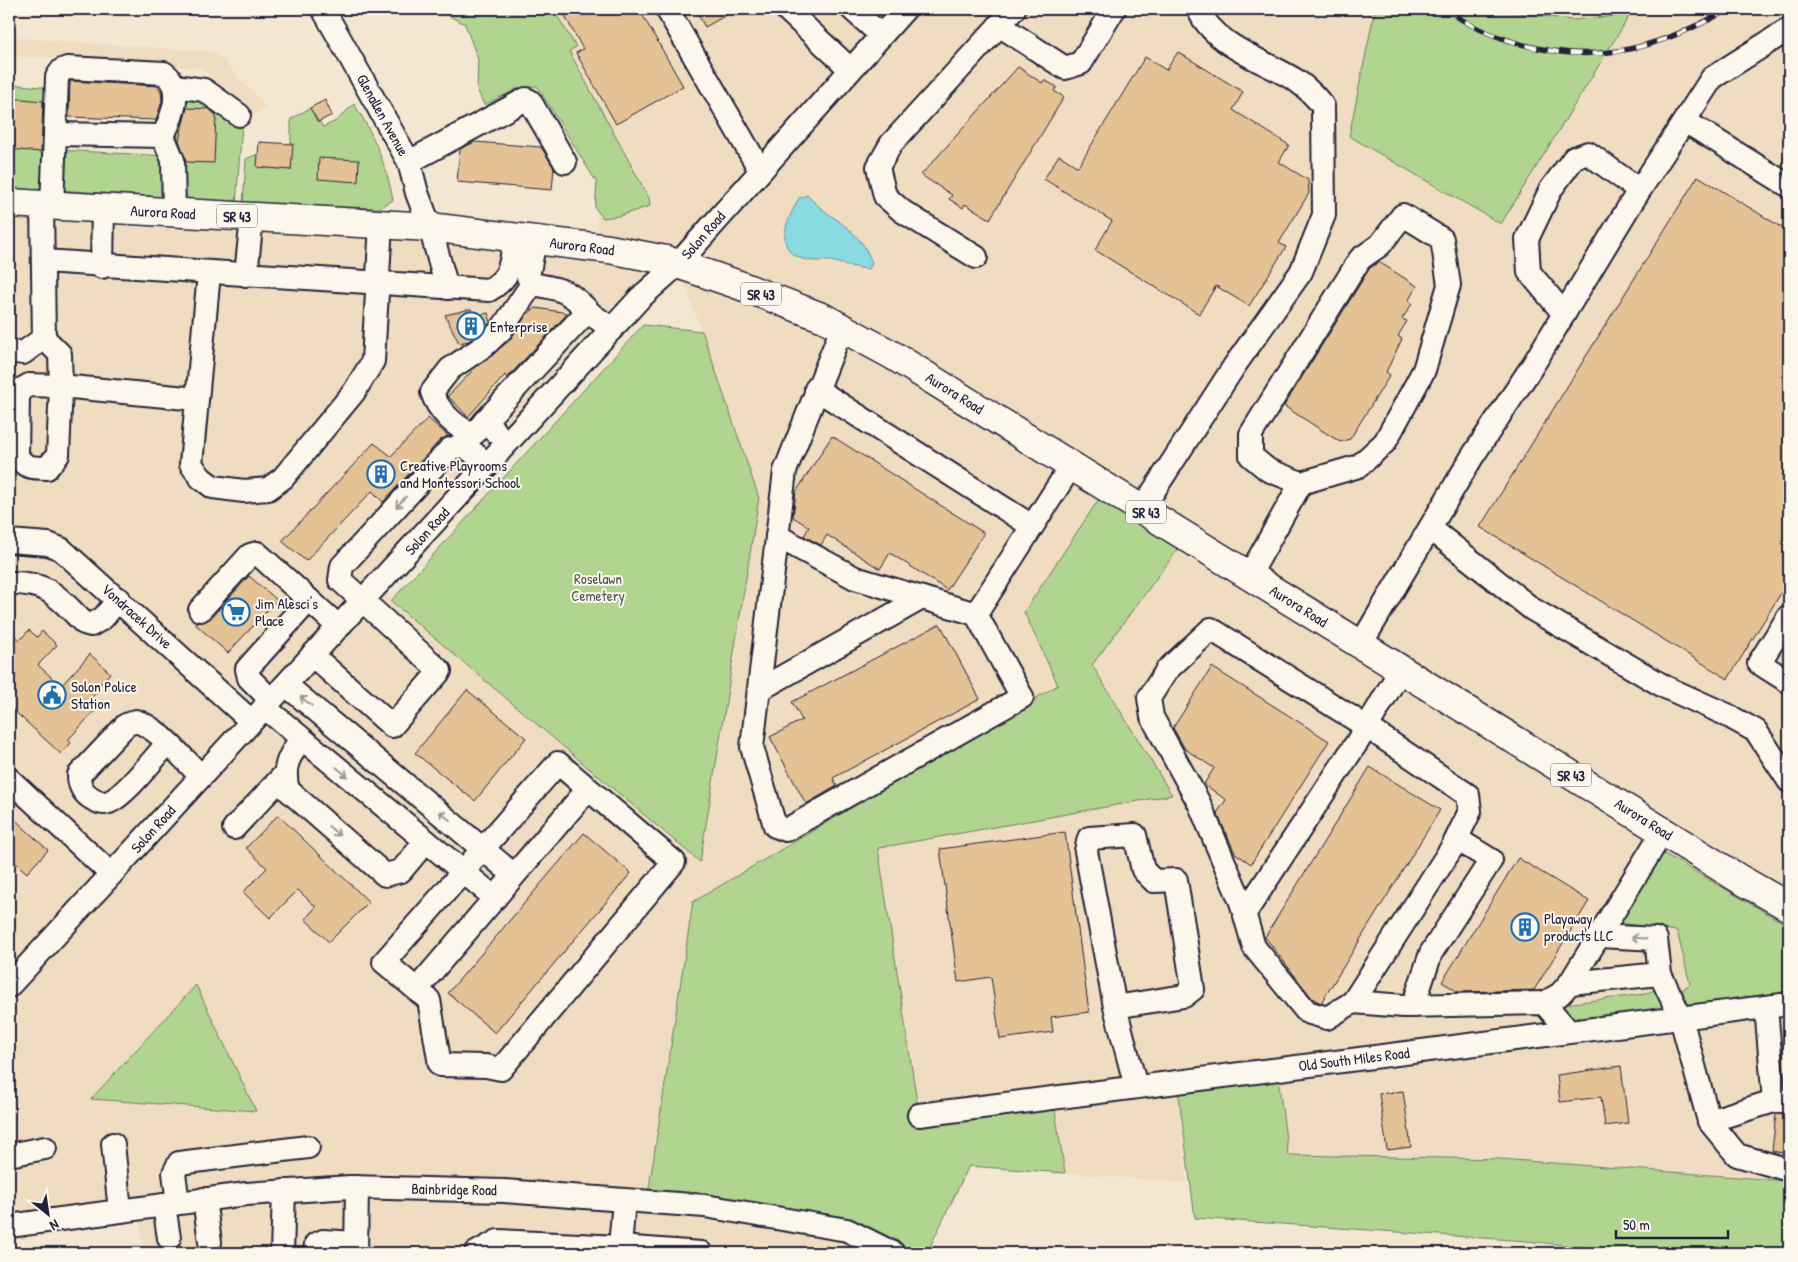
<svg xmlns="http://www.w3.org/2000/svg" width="1798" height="1262" font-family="'Patrick Hand',sans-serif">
<rect width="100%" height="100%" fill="#f4e7d2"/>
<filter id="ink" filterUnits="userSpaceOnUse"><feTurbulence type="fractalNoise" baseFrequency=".02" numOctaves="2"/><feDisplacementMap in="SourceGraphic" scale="10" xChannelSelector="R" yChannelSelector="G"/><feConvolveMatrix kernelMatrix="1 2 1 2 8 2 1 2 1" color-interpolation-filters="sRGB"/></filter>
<g filter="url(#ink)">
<g fill="#f0dcc0" fill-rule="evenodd">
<path d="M524 9H1789V1181L1500 1159 1288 1155 1277 1069 1177 1082 1187 1183 1065 1173 1053 1098 919 1115 878 848 1171 795 1092 665 693 902 647 1201 705 1206 893 1253H144L138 1209 9 1226V203L597 248V183ZM678 264 759 498 700 862 378 585Z"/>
<path d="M9 37 216 52 265 106 251 117 201 68 9 56Z"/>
</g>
<g fill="#b1d590" stroke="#6a7c66">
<path d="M435 9H553L576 47 569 51 649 198 650 206 619 216 603 218 595 208 597 183 537 86 517 89 484 105 477 89 478 60 465 24Z"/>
<path d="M1375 9H1488L1572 20 1630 15 1501 224 1349 136Z"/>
<path d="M9 84 51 88 41 195 9 192Z"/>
<path d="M180 99 211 101 242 124 236 205 173 200Z"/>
<path d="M354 104C373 132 387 167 393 200L380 208 243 204 246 159 258 154V167L291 170V119L310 108 323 127 336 121Z"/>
<path d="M59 150 167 156 164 197 56 190Z"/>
<path d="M643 325 702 331 759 498 700 862 391 601Z"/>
<path d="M1107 487 1187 537 1092 665 1172 795 878 848 919 1115 1053 1098 1065 1173 969 1166 927 1253H893L847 1230 647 1201 693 902 1058 685 1024 612Z"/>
<path d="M1663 853 1789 926V996L1690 1006 1683 1000V989L1690 984 1677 931 1618 923 1657 856Z"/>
<path d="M196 985 256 1111 91 1099Z"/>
<path d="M1657 989 1665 998V1012L1590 1022 1560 1011 1557 1005 1645 994Z"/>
<path d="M1277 1069 1288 1155 1500 1159 1789 1181V1253H1640L1526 1241 1195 1218 1177 1082Z"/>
</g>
<path fill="#89dbe1" stroke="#60919f" d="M807 195C832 222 859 226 872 263L869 269C855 268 844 264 831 261 823 260 815 262 807 260 771 252 787 220 799 198Z"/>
<g fill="#e5c296" stroke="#22223b">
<path d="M561 9H639L683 86 616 124 576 53 583 49Z"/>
<path d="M695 9H737L705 27Z"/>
<path d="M1178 52 1243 92 1233 110 1289 145 1279 162 1308 180 1309 193 1279 243 1286 247 1249 306 1216 286 1199 314 1095 250 1112 221 1044 179 1059 155 1078 167 1145 57 1166 70Z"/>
<path d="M1018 67 1042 83 1044 80 1057 87 1054 91 1064 97 990 219 965 204 963 208 949 199 952 195 921 175Z"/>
<path d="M70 81 158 86 161 91 162 101 156 120 69 117Z"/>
<path d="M11 98 43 101 41 152 9 149Z"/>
<path d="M325 100 332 115 318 122 310 108Z"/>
<path d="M187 108 209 109 216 115 214 163 186 162 179 140Z"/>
<path d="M259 142 293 144 291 170 257 167Z"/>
<path d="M475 142 541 147 554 168 552 190 457 182 460 149Z"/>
<path d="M319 158 359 160 358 182 318 179Z"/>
<path d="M1698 176 1789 232V580L1728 679 1480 527Z"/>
<path d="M1379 262 1417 286 1408 301 1412 304 1402 319 1407 321 1398 336 1402 339 1386 372 1390 375 1350 439 1340 442 1284 406 1370 268Z"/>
<path d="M536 308 568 313 507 378 505 375 468 417 448 396 475 368 510 340 527 314Z"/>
<path d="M471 309 473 316 488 313 491 322 469 341 459 343 445 315Z"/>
<path d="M428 418 448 436 440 440 383 502 372 491 306 561 282 541 374 443 391 456Z"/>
<path d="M832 436 984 533 947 590 890 553 880 569 827 535 821 545 804 536 809 527 793 517 796 492Z"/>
<path d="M249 576 277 600 228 653 195 624 210 619Z"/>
<path d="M940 624 980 699 833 778 837 786 806 804 770 737 802 720 792 702Z"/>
<path d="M29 630 37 637 42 631 57 645 38 665 61 686 90 654 110 673 96 689 98 691 91 698 99 706 68 740 71 743 61 754 9 706V631L20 640Z"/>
<path d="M1212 667 1329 741 1251 864 1235 853 1217 813 1226 800 1204 784 1214 768 1185 749 1173 728Z"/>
<path d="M467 690 526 738 475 801 415 753Z"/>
<path d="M1370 767 1440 810 1321 1003 1312 998 1265 937Z"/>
<path d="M9 814 48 850 27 873 9 857Z"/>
<path d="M278 815 369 902 329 942 305 919 316 907 298 890 270 918 243 892 267 868 246 848Z"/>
<path d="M1065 832 1089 1012 1051 1017 1053 1032 1000 1039 991 977 958 982 940 849Z"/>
<path d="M584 833 631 873 495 1033 448 993Z"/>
<path d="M1518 858 1589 901 1534 990 1458 992 1442 982Z"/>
<path d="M1621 1066 1628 1123 1605 1126 1601 1097 1560 1102 1557 1075Z"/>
<path d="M1403 1091 1411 1147 1387 1150 1379 1094Z"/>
<path d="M1776 1114 1789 1115V1154L1772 1151Z"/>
</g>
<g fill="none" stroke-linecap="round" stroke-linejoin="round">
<g stroke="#22223b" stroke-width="26">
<g id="minor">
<path d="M323 9 409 162 417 193 430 227 447 288"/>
<path d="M667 9 760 170"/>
<path d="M786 9 850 69"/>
<path d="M852 9 881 35"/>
<path d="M999 25 1065 68 1081 63 1114 9"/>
<path d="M175 86 204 90 239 115"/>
<path d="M1685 121 1789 186"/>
<path d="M55 134 57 77 62 70 67 68 164 73C185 88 172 117 163 136"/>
<path d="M409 162 526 99 530 101 565 162"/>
<path d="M52 205 55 134 163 136 173 160 174 212"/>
<path d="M535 240 528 277 532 284C563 289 570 291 591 314"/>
<path d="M976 257 902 211 885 196 878 167 891 144 1014 9"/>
<path d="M44 261 489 290C513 276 510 263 515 238"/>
<path d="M102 267 103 208"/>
<path d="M209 273 191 464 201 478 213 487 244 491 268 489 283 478 354 392 373 361 381 224"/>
<path d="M246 275 252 217"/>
<path d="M1564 314 1529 272 1527 239 1551 189 1574 158 1588 153 1639 190"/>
<path d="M842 328 785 471 752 747 775 826 786 830 1022 697 976 614 1071 466"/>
<path d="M44 338 60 354 61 386 197 399"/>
<path d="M9 351 23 353 44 338 42 205"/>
<path d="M29 385 61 386 58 455 47 468C34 468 23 468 17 455L18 397 22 389Z"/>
<path d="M816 389 1032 526"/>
<path d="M485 421 475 433C457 431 437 409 432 392L450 369 484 346 501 330 532 284"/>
<path d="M496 432 485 421 582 317 591 314 612 329"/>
<path d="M1142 509 1235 365 1301 272 1324 215 1323 106C1315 96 1307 88 1297 81 1264 60 1215 47 1198 9"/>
<path d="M1430 528 1532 609 1665 687 1725 714 1756 731 1789 781"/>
<path d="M777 536 855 578 976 614"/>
<path d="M9 541 48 544 61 549 251 721"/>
<path d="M1249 576 1301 483 1359 466 1385 442 1424 370 1449 285 1442 239 1403 215 1380 245 1360 259 1251 434V456L1268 470 1301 483"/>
<path d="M9 583C48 582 57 596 84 623L91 625 103 618 119 599"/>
<path d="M200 610 250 555 257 553 339 627"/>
<path d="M1789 616 1759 663 1789 682"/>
<path d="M1211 629 1367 727 1468 795 1470 811 1453 846 1353 1002 1327 1018 1307 1012 1254 947 1241 902 1199 803 1152 717 1149 698 1167 670Z"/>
<path d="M1361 644 1472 457 1533 365 1630 205 1712 78 1789 29"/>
<path d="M312 655 392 726 440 671 340 580 342 566 450 449 464 445 488 465"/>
<path d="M286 685 514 875"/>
<path d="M759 690 922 598"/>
<path d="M271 700 249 678 247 669 309 600"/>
<path d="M264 707 495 898"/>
<path d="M301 738C289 757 282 766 288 790L385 875 401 871 426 841"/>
<path d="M167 744C154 758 125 796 109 802 102 805 97 801 91 798 82 792 79 785 79 775L126 725 136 721C159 728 183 759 201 776"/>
<path d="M558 763 674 862 501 1069 486 1066 440 1065 429 1000 384 962Z"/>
<path d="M9 779 111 874"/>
<path d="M234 828 284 775"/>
<path d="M1245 913 1367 727 1401 669"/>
<path d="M1599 936 1656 939 1660 974 1681 1018 1709 1121 1737 1155 1789 1170"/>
<path d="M1570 983 1660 974"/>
<path d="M9 986 640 298 678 264 905 9"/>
<path d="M417 989 588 789"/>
<path d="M1353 1002 1404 1006 1544 1003 1569 1032"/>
<path d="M1544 1003 1560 994 1570 983 1663 831"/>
<path d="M1413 1006 1431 953 1491 860 1457 839"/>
<path d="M1115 1007 1184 996 1193 989 1176 880 1154 881 1143 870 1135 835 1089 838 1086 851 1115 1007 1136 1087"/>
<path d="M1766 1007 1774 1101H1789"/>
<path d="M919 1115 1789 1004"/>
<path d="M1709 1121 1774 1101"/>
<path d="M113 1144 120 1211"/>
<path d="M9 1155 45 1148"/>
<path d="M204 1199 210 1242"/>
<path d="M178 1203 174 1173 179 1163 308 1147"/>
<path d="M164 1205 169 1238"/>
<path d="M9 1226 246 1194 350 1187 504 1191 705 1206 847 1230 893 1253"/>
<path d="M282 1253 284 1191"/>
<path d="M315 1253 316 1244 323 1241 356 1243"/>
<path d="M356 1253 357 1187"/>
<path d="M476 1253 498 1241 620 1247 624 1200"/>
<path d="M621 1253 620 1247 701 1253"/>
</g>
</g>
<g stroke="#22223b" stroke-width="31">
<path id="major" d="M9 203 430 227 609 249 666 260 739 285 824 318 894 356 1738 878 1789 907"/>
</g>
<use href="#minor" stroke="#fbf7ec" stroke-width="22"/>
<use href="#major" stroke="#fbf7ec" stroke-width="28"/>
<g stroke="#22223b" stroke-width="5.5">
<path id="rail" d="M1447 9C1465 24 1488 34 1511 41 1593 68 1657 49 1729 9"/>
</g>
<use href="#rail" stroke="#fbf7ec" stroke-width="4" stroke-dasharray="11" stroke-linecap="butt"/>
</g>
<defs><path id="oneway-shaft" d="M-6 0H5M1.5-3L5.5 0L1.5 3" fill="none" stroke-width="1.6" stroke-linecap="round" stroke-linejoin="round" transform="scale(1.25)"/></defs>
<g stroke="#99979c">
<use href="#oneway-shaft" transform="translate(401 502) rotate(133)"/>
<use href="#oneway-shaft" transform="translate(306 701) rotate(-141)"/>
<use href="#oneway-shaft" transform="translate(342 772) rotate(40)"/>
<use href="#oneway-shaft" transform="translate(445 816) rotate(-140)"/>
<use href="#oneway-shaft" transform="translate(334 831) rotate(41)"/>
<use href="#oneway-shaft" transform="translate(1639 938) rotate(-177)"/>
</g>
</g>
<defs>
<g id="building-ring" transform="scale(1.4375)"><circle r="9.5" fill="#fbf7ec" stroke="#1f6fb2" stroke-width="1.5"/><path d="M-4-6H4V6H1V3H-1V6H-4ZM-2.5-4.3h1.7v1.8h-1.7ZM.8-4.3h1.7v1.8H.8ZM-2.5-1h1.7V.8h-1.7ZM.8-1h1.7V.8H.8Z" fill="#1f6fb2"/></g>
<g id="supermarket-ring" transform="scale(1.4375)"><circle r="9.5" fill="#fbf7ec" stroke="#1f6fb2" stroke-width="1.5"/><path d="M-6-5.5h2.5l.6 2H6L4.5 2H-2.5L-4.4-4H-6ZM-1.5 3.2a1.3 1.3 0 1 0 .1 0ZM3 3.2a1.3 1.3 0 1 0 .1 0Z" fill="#1f6fb2"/></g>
<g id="civic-ring" transform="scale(1.4375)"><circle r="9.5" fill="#fbf7ec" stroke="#1f6fb2" stroke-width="1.5"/><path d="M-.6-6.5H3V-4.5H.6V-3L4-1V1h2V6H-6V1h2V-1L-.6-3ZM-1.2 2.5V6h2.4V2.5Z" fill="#1f6fb2"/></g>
</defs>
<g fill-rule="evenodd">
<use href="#building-ring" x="471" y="326"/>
<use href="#building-ring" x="381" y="474"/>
<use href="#supermarket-ring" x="236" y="612"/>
<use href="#civic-ring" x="52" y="695"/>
<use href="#building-ring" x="1525" y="927"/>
</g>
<g text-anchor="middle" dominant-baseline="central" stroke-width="4" stroke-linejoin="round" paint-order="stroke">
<g fill="#fbf7ec" stroke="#636270" stroke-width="1">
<rect x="217" y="204.5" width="40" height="23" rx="4"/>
<rect x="741" y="282.5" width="40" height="23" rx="4"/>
<rect x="1126" y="500.5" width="40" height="23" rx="4"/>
<rect x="1551" y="763.5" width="40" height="23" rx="4"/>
</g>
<g font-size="14" font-weight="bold" fill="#22223b">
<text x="237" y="216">SR 43</text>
<text x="761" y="294">SR 43</text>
<text x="1146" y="512">SR 43</text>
<text x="1571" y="775">SR 43</text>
</g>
<g font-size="15" fill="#22223b" stroke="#fbf7ec">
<text transform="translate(383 115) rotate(61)">Glenallen Avenue</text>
<text transform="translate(163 212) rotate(3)">Aurora Road</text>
<text transform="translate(703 235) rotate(-49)">Solon Road</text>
<text transform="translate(582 246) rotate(7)">Aurora Road</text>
<text transform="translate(955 393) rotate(32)">Aurora Road</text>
<text transform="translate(427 531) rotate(-48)">Solon Road</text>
<text transform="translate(1299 606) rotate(32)">Aurora Road</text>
<text transform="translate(137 616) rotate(42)">Vondracek Drive</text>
<text transform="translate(1644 819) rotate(32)">Aurora Road</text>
<text transform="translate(153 829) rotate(-48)">Solon Road</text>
<text transform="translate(1354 1059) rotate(-7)">Old South Miles Road</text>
<text transform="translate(454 1189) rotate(1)">Bainbridge Road</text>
</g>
<g font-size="15" fill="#22223b" stroke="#fbf7ec" text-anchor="start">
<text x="490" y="326">Enterprise</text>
<text x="400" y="465">Creative Playrooms<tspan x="400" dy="17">and Montessori School</tspan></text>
<text x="255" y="603">Jim Alesci's<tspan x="255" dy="17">Place</tspan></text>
<text x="71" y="686">Solon Police<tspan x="71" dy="17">Station</tspan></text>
<text x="1544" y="918">Playaway<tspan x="1544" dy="17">products LLC</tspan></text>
</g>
<g font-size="15" fill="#4d5854" stroke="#fbf7ec">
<text x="598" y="578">Roselawn<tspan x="598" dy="17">Cemetery</tspan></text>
</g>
</g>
<rect width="1798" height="1262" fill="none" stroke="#fbf7ec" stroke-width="30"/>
<rect x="15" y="15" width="1768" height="1232" fill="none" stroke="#22223b" stroke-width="2" filter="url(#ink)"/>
<g transform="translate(48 1214) rotate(150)" stroke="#fbf7ec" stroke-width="4" paint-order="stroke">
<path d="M0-4L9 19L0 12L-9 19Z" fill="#22223b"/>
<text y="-8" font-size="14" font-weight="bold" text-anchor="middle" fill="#22223b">N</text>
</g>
<path d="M1616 1230v8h112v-8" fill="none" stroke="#22223b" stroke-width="2.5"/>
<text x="1623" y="1230" font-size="15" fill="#22223b" stroke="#fbf7ec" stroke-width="4" paint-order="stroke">50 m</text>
</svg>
